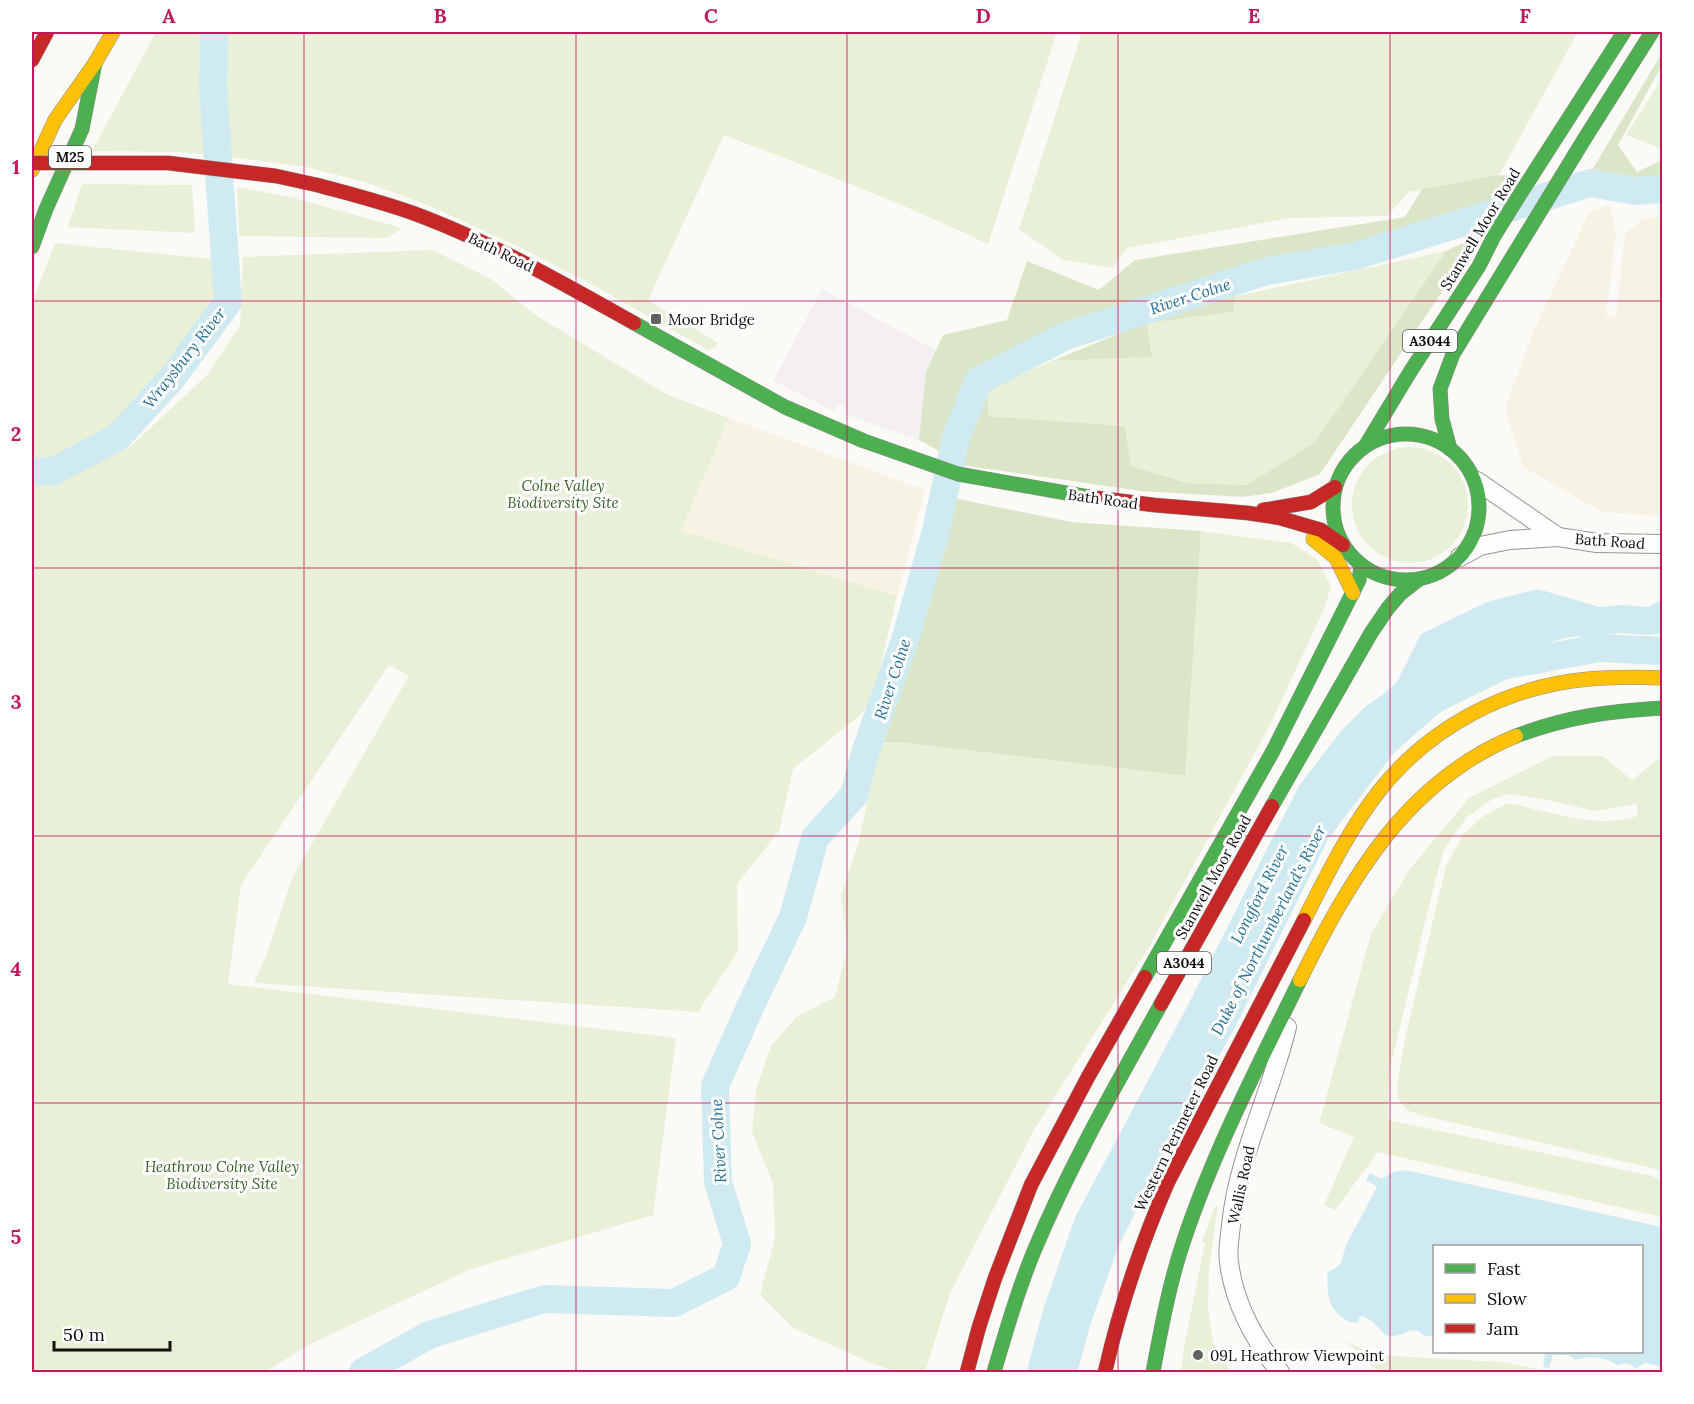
<svg xmlns="http://www.w3.org/2000/svg" width="1694" height="1404" font-family="Lora,serif">
<rect width="100%" height="100%" fill="#fcfaf6"/>
<path fill="#f3eff2" d="M822 289 937 351 926 372 919 440 844 414 846 408 838 404 834 411 773 381Z"/>
<g fill="#f7f3e4">
<path d="M1609 205 1616 232 1606 316 1616 317 1625 233 1643 219 1662 217V516L1602 512 1523 467 1505 408 1531 337 1589 212Z"/>
<path d="M729 418 925 490 897 596 681 532Z"/>
</g>
<g fill="#e8f0d8">
<path d="M156 32H1057L988 244C902 203 813 169 724 135L648 300 718 343 714 348 708 350 593 285 521 248 430 206 365 182 306 167 254 160 181 152 92 151Z"/>
<path d="M1082 32H1578L1499 175 1409 192 1387 216 1290 218 1127 248 1113 268 1063 260 1019 229Z"/>
<path d="M1662 78V149L1626 135Z"/>
<path d="M82 184 192 185 195 233 68 227Z"/>
<path d="M237 187 294 198 402 228 387 238 239 236Z"/>
<path d="M55 243 212 259 218 299 177 363 113 432 46 463 32 461V303Z"/>
<path d="M432 250 491 279 537 316 668 395 729 418 681 531 897 596 872 701 858 717 793 769 779 831 737 884 738 951 698 1012 254 983 266 956 293 876 409 676 389 665 241 885 228 984 676 1038 653 1215 471 1269 310 1344 265 1372H32V482L44 481 131 446 209 373 240 325 243 257Z"/>
<path d="M1446 251 1315 442 1247 485 1187 483 1131 466 1125 426 989 416 986 390 1052 361 1151 357 1145 323 1233 312 1236 296Z"/>
<circle cx="1410" cy="505" r="58"/>
<path d="M1201 531 1291 543 1317 559 1331 586 1324 609 1271 723 1149 947 1034 1130 950 1293 925 1372H897L876 1365 793 1328 760 1295 775 1237 773 1184 752 1132 756 1089 771 1046 796 1017 835 997 847 948 841 896 859 841 879 744 898 742 1184 776Z"/>
<path d="M1553 756H1603L1632 780 1662 756V1172L1656 1169 1420 1115 1407 1110 1397 1097 1398 1078 1407 1030 1446 866 1463 835 1482 817 1508 803C1550 811 1595 830 1637 816V804L1595 811 1543 799 1509 794 1491 800 1467 817 1444 849 1435 882 1389 1072 1388 1120 1652 1176 1662 1181V1217L1378 1152 1335 1210 1324 1205 1354 1137 1319 1123 1371 934 1409 870 1469 798Z"/>
<path d="M1215 1206H1218L1209 1268 1208 1309 1213 1342 1230 1372H1181L1185 1342 1205 1243 1202 1242Z"/>
<path d="M1345 1340 1373 1355 1502 1362 1553 1372H1378Z"/>
</g>
<g fill="#dae6c7">
<path d="M1662 53V65L1618 145 1637 172 1662 160V177L1617 181 1589 175Z"/>
<path d="M1499 175 1517 176 1490 214 1213 274 1106 310 1003 355 968 374 946 455 919 440 926 372 943 335 1007 320 1027 261 1099 290 1135 260 1405 217 1422 189Z"/>
<path d="M1480 235 1320 474 1272 493 1242 497 1141 491 961 465 986 390 989 416 1125 426 1131 466 1187 483 1247 485 1315 442 1446 251Z"/>
<path d="M1236 296 1233 312 1146 323 1152 357 1052 361 1145 323Z"/>
<path d="M953 498 1071 522 1201 531 1185 776 898 742 886 743 879 740 917 640Z"/>
</g>
<g fill="#d0eaf2">
<path d="M1538 589 1620 613V629L1565 638 1470 667 1399 711 1388 700 1421 634 1487 602Z"/>
<path d="M1401 1170 1410 1171 1662 1227V1367L1645 1363 1636 1369C1630 1363 1626 1362 1618 1366 1608 1357 1588 1355 1576 1360L1568 1355H1553L1549 1368 1543 1367 1545 1355 1540 1352H1642V1246H1434V1336H1424C1411 1322 1405 1338 1389 1336 1382 1335 1380 1328 1375 1324 1371 1320 1367 1318 1362 1316L1359 1318 1358 1322C1348 1325 1336 1314 1331 1304 1327 1296 1328 1284 1327 1275L1329 1271 1334 1269 1341 1263 1346 1245 1377 1187 1366 1180 1370 1173 1382 1179 1391 1173Z"/>
</g>
<g fill="none" stroke-linecap="round" stroke-linejoin="round">
<g stroke="#d0eaf2" stroke-width="28">
<path d="M32 471 52 472 118 437 172 378 228 302 213 87 214 32"/>
<path d="M1583 623 1620 619 1648 621 1655 620 1662 615"/>
<path d="M363 1372 429 1335 544 1299 674 1303 726 1277 737 1244 718 1182 715 1086 752 1003 793 917 815 838 854 795 865 753 906 637 936 531 956 438 978 381 1066 336 1267 271 1355 256 1590 183 1636 191 1662 189"/>
<path d="M1041 1372 1057 1312 1088 1223 1198 1016 1311 793 1351 741 1375 717 1392 705 1421 680"/>
<path d="M1063 1372 1077 1320 1107 1238 1157 1137 1220 1026 1316 832 1383 744 1433 700 1502 666 1599 648 1662 651"/>
</g>
<g stroke="#969594" stroke-width="20">
<g id="street">
<path d="M1477 481 1558 537"/>
<path d="M1460 557 1480 546 1510 540 1558 537 1597 543 1662 544"/>
<path d="M1280 1372C1255 1341 1234 1303 1229 1262 1227 1250 1230 1237 1231 1225 1238 1156 1271 1094 1287 1027"/>
</g>
</g>
<g stroke="#8d8c8a" stroke-width="15">
<g id="fast">
<path d="M32 247 46 209 82 129 95 63"/>
<path d="M634 323 785 407 864 441 958 474 1089 497"/>
<circle cx="1406" cy="507" r="73"/>
<path d="M1366 445 1410 372 1479 266 1494 236 1522 191 1624 32"/>
<path d="M1450 449 1442 419 1440 389 1453 354 1585 138 1652 32"/>
<path d="M1516 736C1566 717 1609 711 1662 708"/>
<path d="M1272 806 1371 633 1388 608 1400 594 1419 579"/>
<path d="M1145 977 1273 751 1359 580 1361 566"/>
<path d="M994 1372C1006 1331 1018 1290 1034 1251 1070 1165 1116 1085 1161 1004"/>
<path d="M1153 1372C1161 1329 1169 1285 1183 1243 1213 1152 1258 1066 1300 980"/>
</g>
</g>
<g stroke="#8d8c8a" stroke-width="15">
<g id="slow">
<path d="M32 170 55 120 95 63 113 32"/>
<path d="M1313 539 1336 558 1353 593"/>
<path d="M1304 920C1327 875 1349 829 1380 790 1431 726 1508 686 1589 679 1613 677 1638 677 1662 678"/>
<path d="M1300 980C1350 879 1406 781 1516 736"/>
</g>
</g>
<g stroke="#8d8c8a" stroke-width="15">
<g id="jam">
<path d="M32 60 47 32"/>
<path d="M317 185C354 195 391 204 426 218 498 246 566 285 634 323"/>
<path d="M1089 497 1154 505 1248 513 1280 518 1321 530 1343 545"/>
<path d="M1263 510 1311 502 1335 487"/>
<path d="M1161 1004 1272 806"/>
<path d="M967 1372 979 1327 995 1278 1031 1185 1088 1077 1145 977"/>
<path d="M1105 1372C1120 1306 1141 1244 1168 1182L1304 920"/>
</g>
</g>
<use href="#street" stroke="#fffefe" stroke-width="18"/>
<use href="#fast" stroke="#4caf50" stroke-width="14"/>
<use href="#slow" stroke="#ffc107" stroke-width="14"/>
<use href="#jam" stroke="#c62828" stroke-width="14"/>
<g stroke="#8d8c8a" stroke-width="15" stroke-linecap="butt">
<path id="jam-bridge" d="M32 163H168L276 176 317 185"/>
</g>
<use href="#jam-bridge" stroke="#c62828" stroke-width="14"/>
</g>
<path fill="none" stroke="#c2185b" stroke-width="1.5" stroke-opacity="0.55" d="M304 32V1372M576 32V1372M847 32V1372M1118 32V1372M1390 32V1372M32 301H1662M32 568H1662M32 836H1662M32 1103H1662"/>
<g fill="#636260" stroke="#fff" stroke-width="2">
<rect x="650" y="313" width="12" height="12" rx="3"/>
<circle cx="1198" cy="1355" r="6"/>
</g>
<g text-anchor="middle" dominant-baseline="central" stroke-width="6" stroke-linejoin="round" paint-order="stroke">
<g fill="#fff" stroke="#585858" stroke-width="1.5">
<rect x="49" y="146" width="42" height="22" rx="4.5"/>
<rect x="1403" y="330" width="54" height="22" rx="4.5"/>
<rect x="1157" y="952" width="54" height="22" rx="4.5"/>
</g>
<g font-size="14" font-weight="bold" fill="#101010">
<text x="70" y="157">M25</text>
<text x="1430" y="341">A3044</text>
<text x="1184" y="963">A3044</text>
</g>
<g font-size="15" fill="#101010" stroke="#fff">
<text transform="translate(1480 229) rotate(-59)">Stanwell Moor Road</text>
<text transform="translate(501 252) rotate(26)">Bath Road</text>
<text transform="translate(1103 499) rotate(8)">Bath Road</text>
<text transform="translate(1610 541) rotate(4)">Bath Road</text>
<text transform="translate(1213 877) rotate(-61)">Stanwell Moor Road</text>
<text transform="translate(1176 1133) rotate(-64)">Western Perimeter Road</text>
<text transform="translate(1241 1185) rotate(-78)">Wallis Road</text>
</g>
<g font-size="15" fill="#101010" stroke="#fff" text-anchor="start">
<text x="668" y="319">Moor Bridge</text>
<text x="1210" y="1355">09L Heathrow Viewpoint</text>
</g>
<g font-size="15" font-style="italic" fill="#386325" stroke="#fff">
<text x="563" y="485">Colne Valley<tspan x="563" dy="17">Biodiversity Site</tspan></text>
<text x="222" y="1166">Heathrow Colne Valley<tspan x="222" dy="17">Biodiversity Site</tspan></text>
</g>
<g font-size="16" font-style="italic" fill="#237098" stroke="#fff">
<text transform="translate(1190 296) rotate(-18)">River Colne</text>
<text transform="translate(184 358) rotate(-52)">Wraysbury River</text>
<text transform="translate(892 679) rotate(-72)">River Colne</text>
<text transform="translate(1259 894) rotate(-63)">Longford River</text>
<text transform="translate(1268 930) rotate(-63)">Duke of Northumberland's River</text>
<text transform="translate(718 1141) rotate(-93)">River Colne</text>
</g>
</g>
<rect width="1694" height="1404" fill="none" stroke="#ffffff" stroke-width="66"/>
<rect x="1433" y="1245" width="210" height="108" fill="#ffffff" stroke="#9f9f9f" stroke-width="1.5"/>
<rect x="1445" y="1264" width="30" height="9" fill="#4caf50" stroke="#9f9f9f" stroke-width="1.5"/>
<text x="1487" y="1275" font-size="18" fill="#101010">Fast</text>
<rect x="1445" y="1294" width="30" height="9" fill="#ffc107" stroke="#9f9f9f" stroke-width="1.5"/>
<text x="1487" y="1305" font-size="18" fill="#101010">Slow</text>
<rect x="1445" y="1324" width="30" height="9" fill="#c62828" stroke="#9f9f9f" stroke-width="1.5"/>
<text x="1487" y="1335" font-size="18" fill="#101010">Jam</text>
<path d="M54 1341v9h116v-9" fill="none" stroke="#101010" stroke-width="3"/>
<text x="63" y="1341" font-size="18" fill="#101010" stroke="#ffffff" stroke-width="4.5" paint-order="stroke">50 m</text>
<rect x="33" y="33" width="1628" height="1338" fill="none" stroke="#c2185b" stroke-width="2"/>
<g font-size="20" text-anchor="middle" font-weight="bold" fill="#c2185b">
<text x="169" y="23">A</text>
<text x="440" y="23">B</text>
<text x="711" y="23">C</text>
<text x="983" y="23">D</text>
<text x="1254" y="23">E</text>
<text x="1525" y="23">F</text>
<text x="16" y="174">1</text>
<text x="16" y="441">2</text>
<text x="16" y="709">3</text>
<text x="16" y="976">4</text>
<text x="16" y="1244">5</text>
</g>
</svg>
